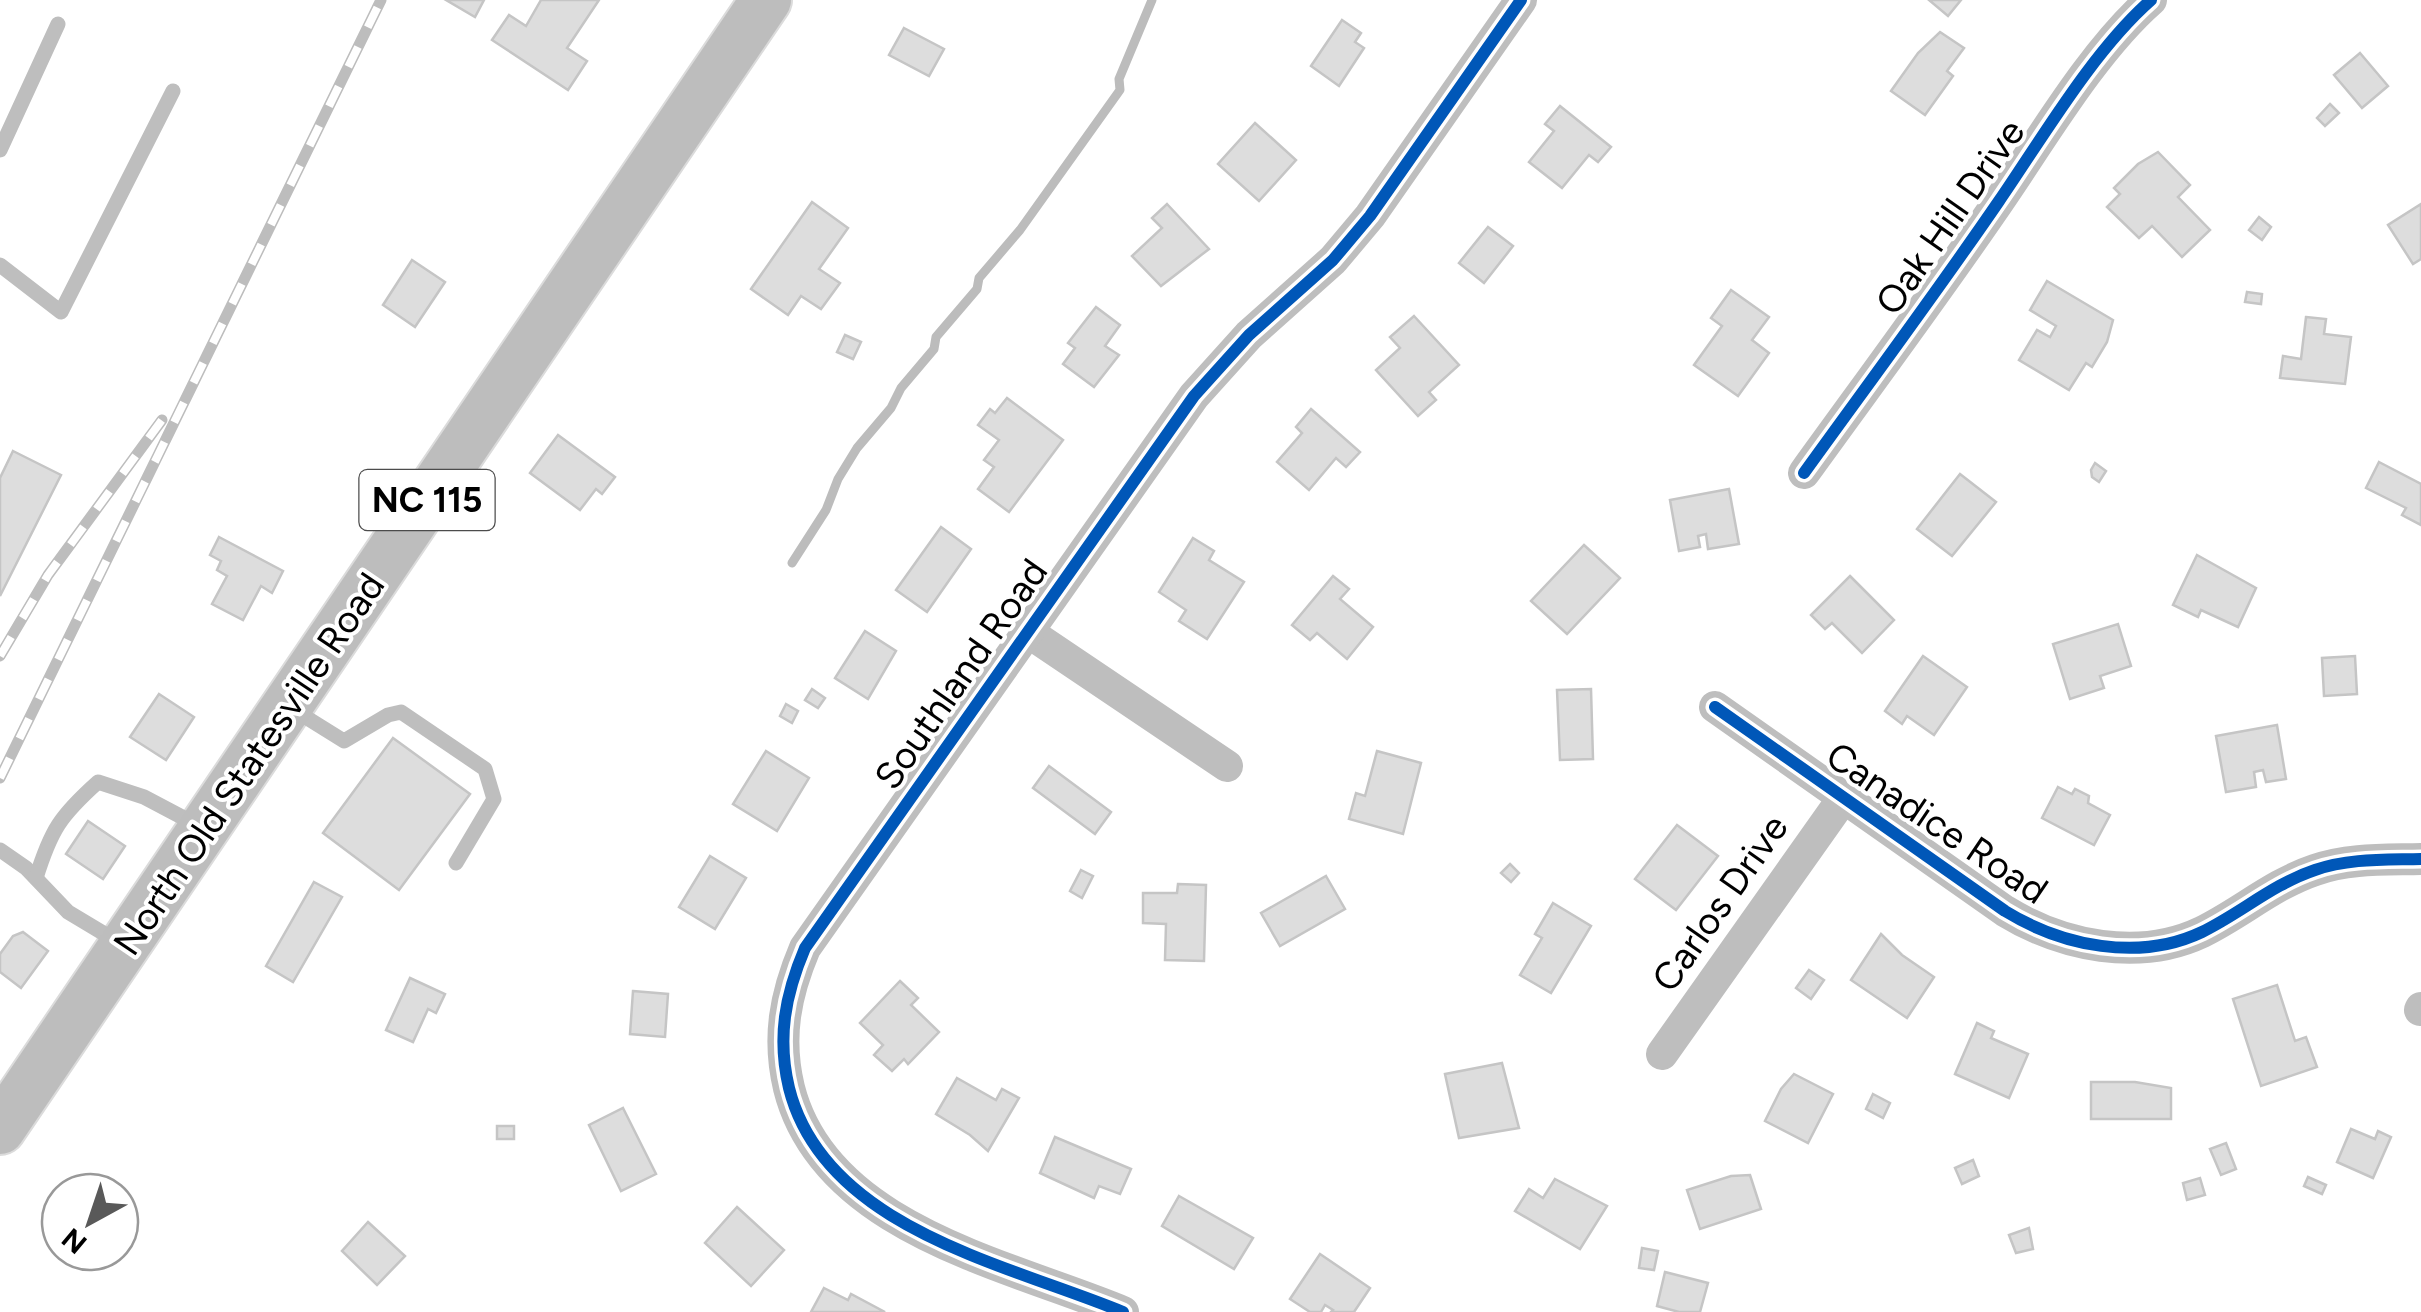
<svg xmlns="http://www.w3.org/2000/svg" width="2421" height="1312" font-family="Figtree,sans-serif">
<rect width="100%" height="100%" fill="#fff"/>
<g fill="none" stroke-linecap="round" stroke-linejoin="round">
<path stroke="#bcbcbc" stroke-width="9" d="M792 563 826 510 838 479 857 448 891 408 901 388 934 349 936 337 977 289 979 278 1020 230 1120 90 1119 79 1152 0"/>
</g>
<g fill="#ddd" stroke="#c5c5c5" stroke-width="2.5">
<path d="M446 0H484L475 17Z"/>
<path d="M541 0H599L567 48 587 61 568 90 492 40 509 15 526 26Z"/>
<path d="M1929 0H1961L1948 16Z"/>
<path d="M1342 20 1361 33 1355 42 1364 48 1339 86 1311 66Z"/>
<path d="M904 28 944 49 929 76 889 55Z"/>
<path d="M1940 32 1964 48 1947 71 1953 76 1925 115 1891 91 1918 53Z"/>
<path d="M2360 53 2388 86 2362 108 2334 75Z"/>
<path d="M2330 104 2339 113 2325 126 2317 118Z"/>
<path d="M1560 106 1611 147 1598 162 1589 155 1562 188 1529 162 1554 131 1545 124Z"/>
<path d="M1255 123 1296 160 1259 201 1218 164Z"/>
<path d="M2158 152 2190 185 2178 197 2210 230 2182 257 2152 226 2139 238 2107 207 2120 194 2114 188 2138 164Z"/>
<path d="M812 202 848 228 819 269 840 283 821 309 801 296 788 315 751 289Z"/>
<path d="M1167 204 1209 249 1161 286 1132 256 1162 228 1152 218Z"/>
<path d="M2421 204V259L2413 264 2388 225Z"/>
<path d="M2259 217 2271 227 2262 240 2249 230Z"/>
<path d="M1488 227 1513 246 1484 283 1459 263Z"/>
<path d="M412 260 445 282 415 327 383 305Z"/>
<path d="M2047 281 2113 320 2107 342 2092 367 2086 363 2069 390 2019 360 2037 330 2050 337 2056 326 2030 310Z"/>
<path d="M1731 290 1769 317 1752 340 1769 353 1738 396 1694 365 1722 326 1711 318Z"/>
<path d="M2247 292 2262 294 2261 304 2245 302Z"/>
<path d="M1096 307 1120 325 1105 346 1119 355 1094 387 1063 364 1075 348 1068 343Z"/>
<path d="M1414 316 1459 365 1429 392 1436 400 1418 416 1376 370 1400 348 1390 337Z"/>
<path d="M2306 317 2326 319 2324 334 2351 337 2345 384 2280 378 2283 356 2301 359Z"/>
<path d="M845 335 861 342 853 359 837 352Z"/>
<path d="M1007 398 1063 440 1009 512 978 489 994 467 984 460 999 440 978 425 990 409 995 413Z"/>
<path d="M1311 409 1360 452 1346 467 1336 458 1309 490 1277 462 1302 433 1296 427Z"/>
<path d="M558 435 615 477 602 494 596 489 580 510 530 473Z"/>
<path d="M13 451 61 475 0 596V478Z"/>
<path d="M2379 462 2421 484V525L2402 515 2406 508 2366 488Z"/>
<path d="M2095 463 2106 471 2099 482 2092 477 2091 470Z"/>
<path d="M1960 474 1996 502 1952 556 1917 529Z"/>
<path d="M1729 489 1739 544 1708 549 1706 534 1698 536 1700 547 1679 551 1670 500Z"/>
<path d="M941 527 971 549 927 612 896 590Z"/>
<path d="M219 537 283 571 272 593 261 586 243 620 212 604 227 576 217 570 221 561 210 555Z"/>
<path d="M1193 538 1214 551 1209 560 1244 582 1207 639 1179 621 1186 610 1159 592Z"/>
<path d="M1584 545 1620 578 1567 634 1531 601Z"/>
<path d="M2197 555 2256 588 2238 627 2201 610 2198 617 2173 605Z"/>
<path d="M1333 576 1349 589 1340 599 1373 627 1347 659 1317 633 1310 640 1292 625Z"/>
<path d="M1850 576 1894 620 1862 653 1832 623 1825 629 1811 615Z"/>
<path d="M2118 624 2131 666 2100 676 2104 688 2070 699 2053 644Z"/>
<path d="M865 631 896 651 868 699 835 678Z"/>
<path d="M1923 656 1967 687 1934 735 1907 716 1902 724 1885 711Z"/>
<path d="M2355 656 2357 694 2324 696 2322 658Z"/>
<path d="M812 689 825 698 818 708 805 700Z"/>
<path d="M1591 689 1593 759 1560 760 1557 690Z"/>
<path d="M159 694 194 717 166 760 130 737Z"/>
<path d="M786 704 798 711 792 723 780 716Z"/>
<path d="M2277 725 2286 779 2266 782 2263 770 2254 772 2256 787 2226 792 2216 736Z"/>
<path d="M393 738 470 794 399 890 323 833Z"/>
<path d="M766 751 809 778 777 831 733 804Z"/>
<path d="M1377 751 1421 763 1403 834 1349 819 1356 793 1365 796Z"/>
<path d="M1049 766 1111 812 1095 834 1033 788Z"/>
<path d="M2058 787 2072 794 2075 789 2089 796 2088 803 2110 815 2094 845 2042 818Z"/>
<path d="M88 821 125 846 103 879 66 854Z"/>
<path d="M1677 825 1718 856 1676 910 1635 879Z"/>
<path d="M710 856 746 878 715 929 679 907Z"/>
<path d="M1510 864 1519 873 1511 882 1501 873Z"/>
<path d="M1081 870 1093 876 1082 898 1070 891Z"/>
<path d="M1326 876 1345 909 1280 946 1261 913Z"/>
<path d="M314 882 342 897 293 982 266 966Z"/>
<path d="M1178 884 1206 885 1204 961 1165 960 1166 924 1143 923V893H1177Z"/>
<path d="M1553 903 1591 926 1551 993 1520 975 1542 938 1535 934Z"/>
<path d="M23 932 48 951 21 988 0 972V954L13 936Z"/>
<path d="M1881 934 1902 955 1934 977 1907 1018 1851 980Z"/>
<path d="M1809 970 1824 980 1811 999 1796 988Z"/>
<path d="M410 978 445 994 436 1013 428 1009 413 1042 386 1030Z"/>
<path d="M900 981 918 998 911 1005 939 1032 908 1064 904 1059 892 1071 874 1055 883 1045 860 1023Z"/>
<path d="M2277 985 2295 1041 2306 1037 2317 1067 2261 1086 2233 999Z"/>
<path d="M633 991 668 994 665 1037 630 1034Z"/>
<path d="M1977 1023 1994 1031 1991 1038 2028 1054 2009 1098 1955 1074Z"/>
<path d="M1502 1063 1519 1128 1459 1138 1445 1074Z"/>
<path d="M1794 1074 1833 1094 1808 1143 1765 1121 1781 1089Z"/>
<path d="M957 1078 996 1100 1002 1089 1019 1098 988 1151 970 1135 936 1114Z"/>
<path d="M2091 1082H2135L2171 1088V1119H2091Z"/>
<path d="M1873 1094 1890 1103 1883 1118 1866 1109Z"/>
<path d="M623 1108 656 1174 621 1191 589 1125Z"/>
<rect x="497" y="1126" width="17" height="13"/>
<path d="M2351 1129 2375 1139 2378 1131 2391 1137 2373 1178 2337 1162Z"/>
<path d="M1055 1137 1131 1169 1120 1194 1099 1186 1094 1198 1040 1173Z"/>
<path d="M2226 1143 2236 1169 2221 1175 2210 1149Z"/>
<path d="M1973 1160 1979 1176 1962 1184 1955 1168Z"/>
<path d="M1750 1175 1761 1209 1700 1229 1687 1190 1731 1176Z"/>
<path d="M2308 1177 2326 1185 2322 1194 2304 1186Z"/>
<path d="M2200 1178 2205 1195 2187 1200 2183 1183Z"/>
<path d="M1555 1179 1607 1206 1580 1249 1515 1211 1529 1189 1543 1198Z"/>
<path d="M1179 1196 1253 1238 1234 1269 1162 1226Z"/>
<path d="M737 1207 784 1250 751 1286 705 1243Z"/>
<path d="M368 1222 405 1256 377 1285 342 1251Z"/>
<path d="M2029 1228 2033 1249 2016 1253 2009 1235Z"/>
<path d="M1642 1248 1658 1251 1654 1270 1639 1268Z"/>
<path d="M1320 1254 1370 1288 1354 1312H1331L1333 1310 1325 1305 1321 1312H1310L1290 1299Z"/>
<path d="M1665 1272 1708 1283 1700 1312H1679L1657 1306Z"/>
<path d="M824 1288 848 1300 851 1294 885 1312H811Z"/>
</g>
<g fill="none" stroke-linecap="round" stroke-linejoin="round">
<g stroke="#dbdbdb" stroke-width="54">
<path id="primary" d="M0 1129 766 0"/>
</g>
<g stroke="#bebebe" stroke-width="15">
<path d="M0 150 58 24"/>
<path d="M0 265 61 312 173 91"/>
<path d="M291 708 344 741 388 715 401 712 485 769 494 799 456 863"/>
<path d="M0 850 26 868 68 912 118 942"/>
<path d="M36 878C51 830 60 816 98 782L144 797 197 825"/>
</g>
<g stroke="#bebebe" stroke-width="32">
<path d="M1804 473C1869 383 1936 293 1999 201 2043 137 2093 51 2151 0"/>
<path d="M1028 632 1227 766"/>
<path d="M1715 707 2005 911C2062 946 2139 962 2202 932 2241 913 2273 884 2315 870 2349 858 2386 860 2421 859"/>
<path d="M2420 1010 2421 1008"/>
<path d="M1662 1054 1844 797"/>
<path d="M1123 1312C1007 1264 824 1228 789 1088 777 1038 785 995 805 948L1194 396 1249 335 1333 260 1370 216 1521 0"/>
</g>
<use href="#primary" stroke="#bdbdbd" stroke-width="50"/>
<g stroke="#bdbdbd" stroke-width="11">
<g id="rail">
<path d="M0 656 48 575 162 420"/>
<path d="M0 778 381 0"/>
</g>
</g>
<use href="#rail" stroke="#fff" stroke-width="8" stroke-dasharray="22" stroke-linecap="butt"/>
<g stroke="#fff" stroke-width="19">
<g id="cycleway">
<path d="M1804 473C1869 383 1936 293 1999 201 2043 137 2093 51 2151 0"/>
<path d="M1715 707 2005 911C2062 946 2139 962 2202 932 2241 913 2273 884 2315 870 2349 858 2386 860 2421 859"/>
<path d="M1123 1312C1007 1264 824 1228 789 1088 777 1038 785 995 805 948L1194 396 1249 335 1333 260 1370 216 1521 0"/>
</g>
</g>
<use href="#cycleway" stroke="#0057b8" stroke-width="12"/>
</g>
<g text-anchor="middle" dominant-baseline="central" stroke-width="8" stroke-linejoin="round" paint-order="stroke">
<rect fill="#fff" stroke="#4c4c4c" stroke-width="2.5" x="359.5" y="470" width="135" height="60" rx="8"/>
<g font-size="35" font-weight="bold" fill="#000">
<text x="427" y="500">NC 115</text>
</g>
<g font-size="38" fill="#000" stroke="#fff">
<text transform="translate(1950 217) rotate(-55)">Oak Hill Drive</text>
<text transform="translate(961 674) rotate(-55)">Southland Road</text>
<text transform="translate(249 764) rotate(-56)">North Old Statesville Road</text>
<text transform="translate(1937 823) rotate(34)">Canadice Road</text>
<text transform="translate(1720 903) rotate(-55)">Carlos Drive</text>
</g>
</g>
<g transform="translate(90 1222) rotate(220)"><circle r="48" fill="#ffffff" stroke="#999999" stroke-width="2.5"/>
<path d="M0-8L18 38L0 25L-18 38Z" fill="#595959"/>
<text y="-15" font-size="28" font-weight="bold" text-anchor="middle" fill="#000000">N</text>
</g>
</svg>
